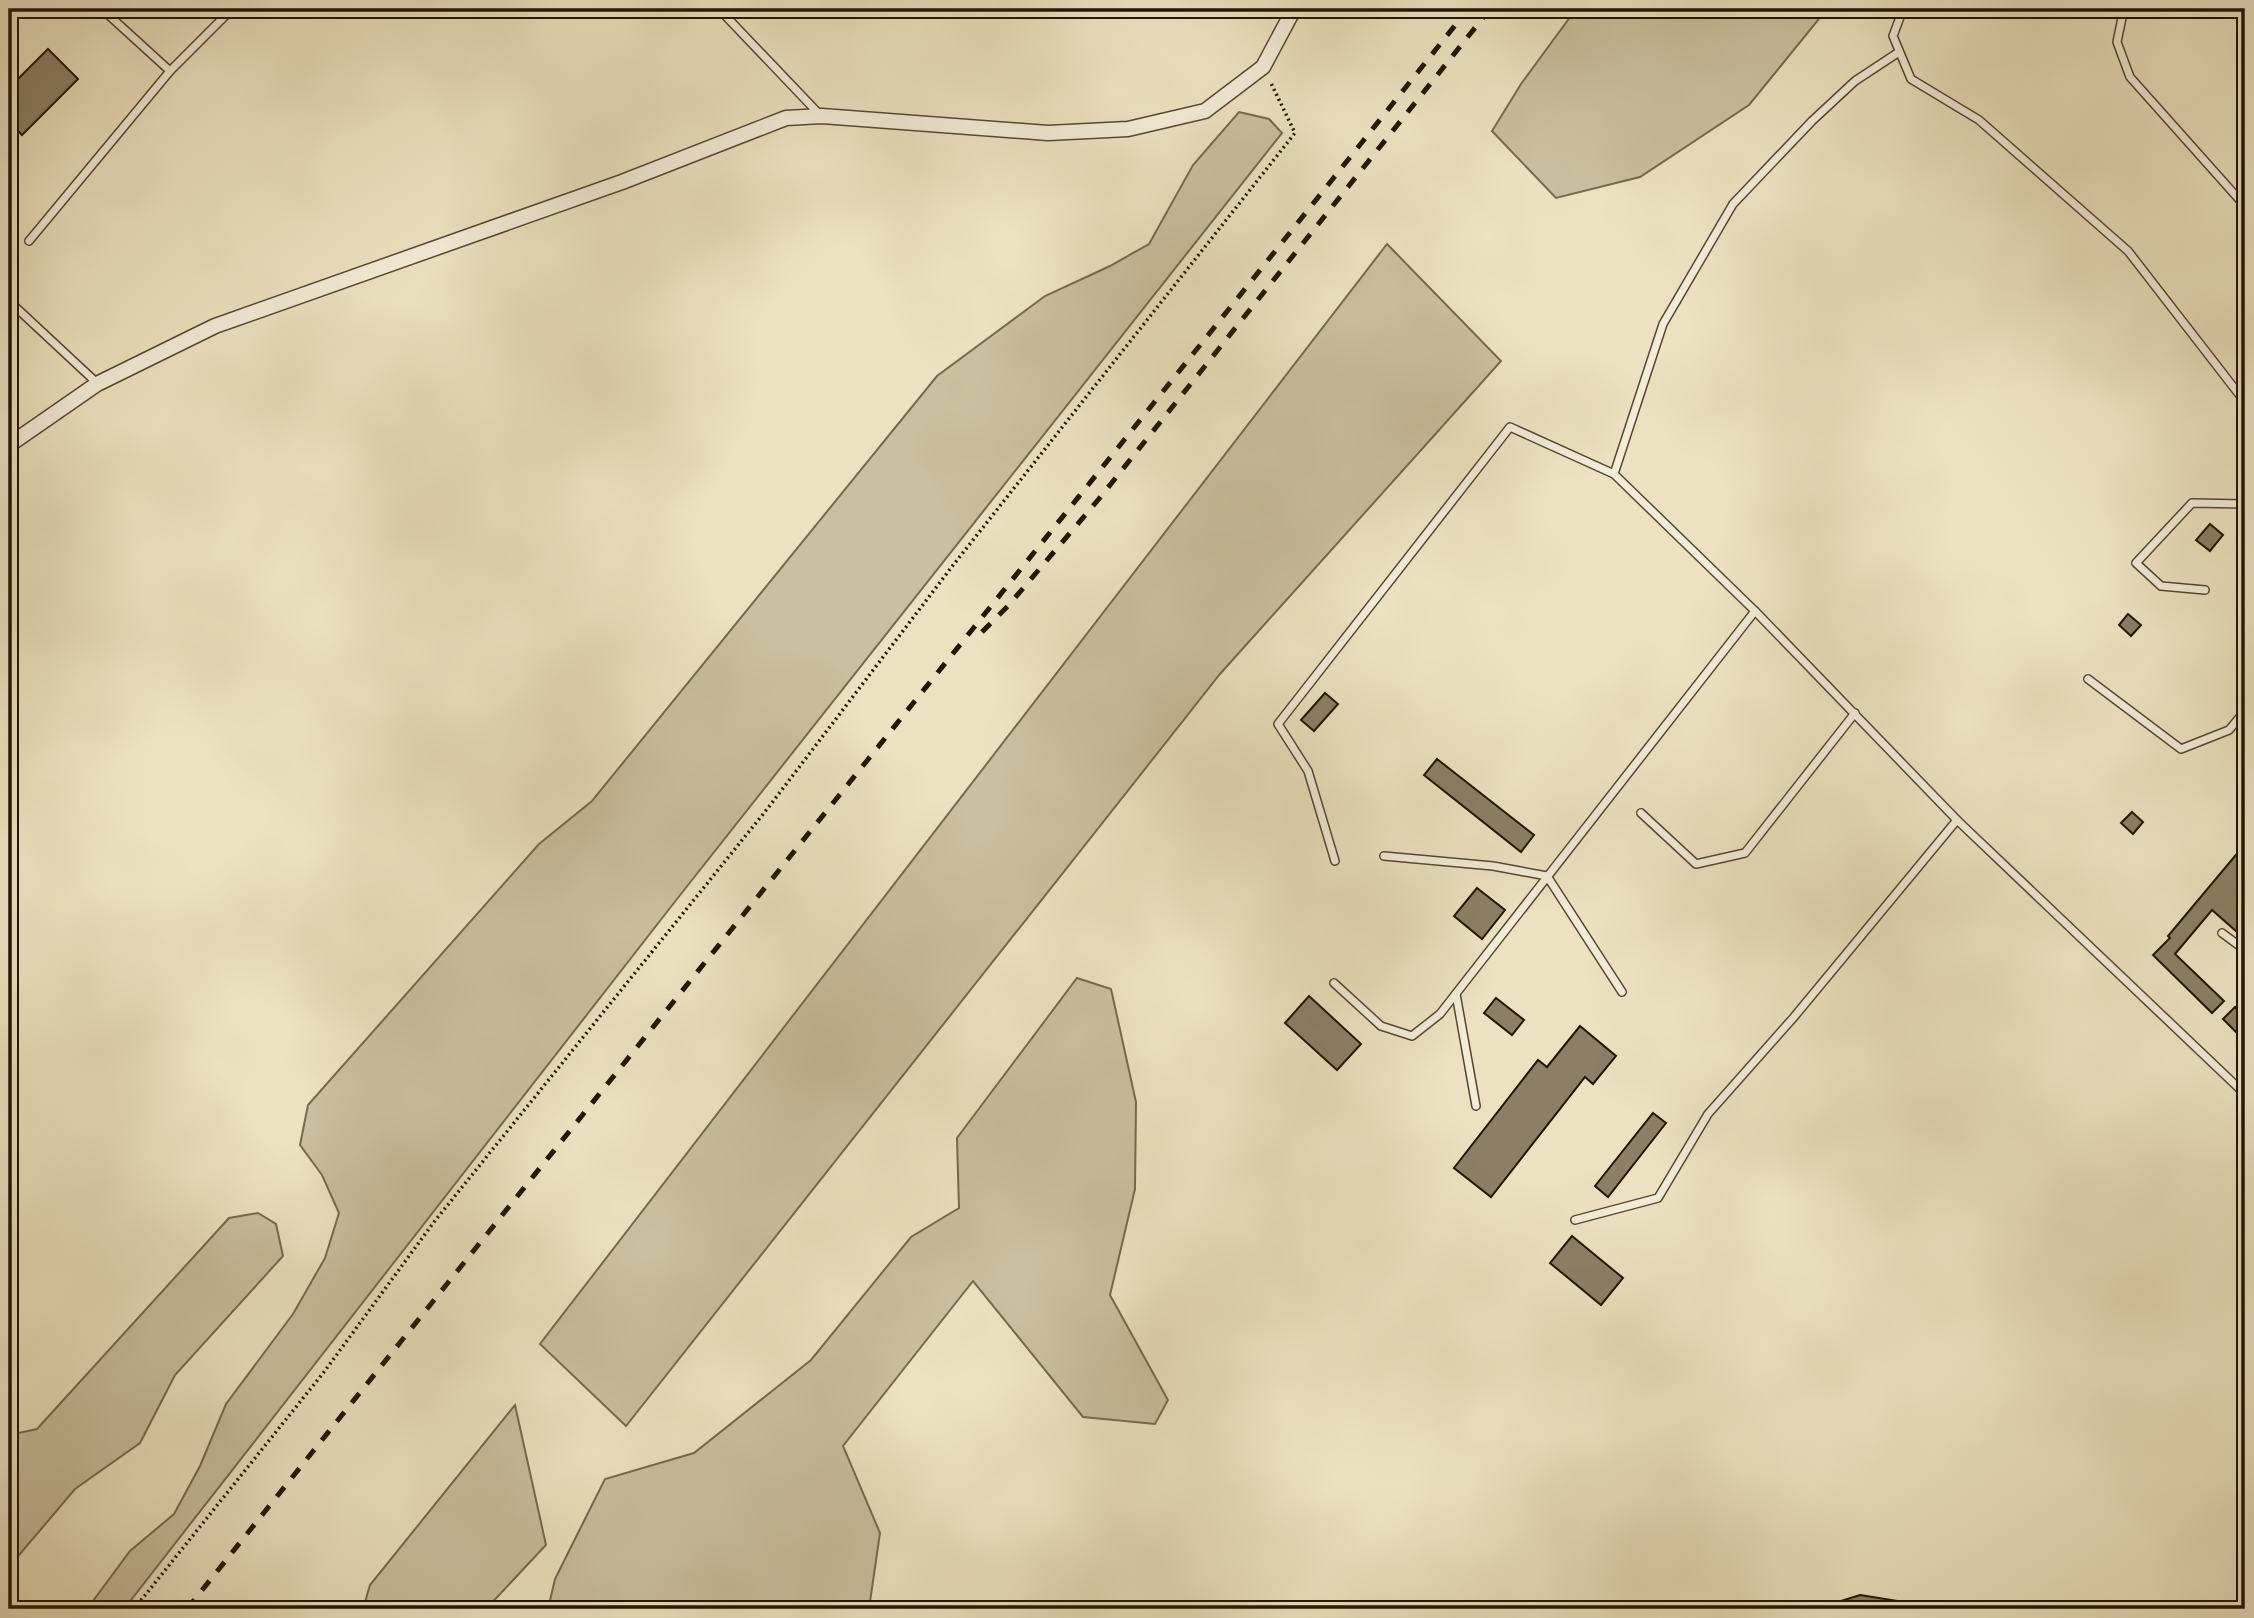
<svg xmlns="http://www.w3.org/2000/svg" width="2254" height="1618" font-family="'Old Standard TT',serif">
<rect width="100%" height="100%" fill="#ece2c1"/>
<filter id="stains"><feTurbulence type="fractalNoise" baseFrequency=".00286" numOctaves="4"/><feColorMatrix values="0 0 0 0 .2 0 0 0 0 .09 0 0 0 0 .02 0 0 0 .5 -.17"/></filter>
<radialGradient id="worn" r=".72"><stop offset=".6" stop-color="#630" stop-opacity="0"/><stop offset="1" stop-color="#630" stop-opacity=".3"/></radialGradient>
<g fill="#cabfa0" stroke="#766a50" stroke-width="2">
<path d="M1576 9H1827L1749 105 1640 177 1556 198 1492 131 1521 84Z"/>
<path d="M1239 112 1269 119 1282 133 677 899 124 1609H87L130 1551 174 1514 200 1466 226 1404 293 1314 325 1258 339 1213 322 1175 300 1145 308 1105 539 844 592 801 937 376 1045 296 1110 266 1149 244 1193 165Z"/>
<path d="M1387 244 1501 361 1220 674 626 1426 540 1344Z"/>
<path d="M1077 978 1111 989 1136 1102 1135 1189 1110 1295 1168 1400 1155 1424 1083 1417 973 1281 843 1446 880 1533 869 1609H548L555 1579 605 1479 694 1453 811 1360 911 1237 959 1208 957 1138Z"/>
<path d="M258 1213 276 1224 283 1256 175 1375 140 1443 75 1489 9 1567V1435L37 1429 229 1218Z"/>
<path d="M515 1405 546 1545 486 1609H363L370 1585Z"/>
</g>
<g fill="#8c7f65" stroke="#231401" stroke-width="2">
<path d="M48 49 78 79 22 135 9 122V88Z"/>
<path d="M2210 524 2223 535 2210 551 2196 540Z"/>
<path d="M2128 614 2141 625 2131 636 2119 625Z"/>
<path d="M1325 693 1338 704 1314 731 1301 720Z"/>
<path d="M1437 759 1534 835 1521 852 1424 775Z"/>
<path d="M2132 812 2143 822 2133 834 2121 823Z"/>
<path d="M2245 844V939L2212 910 2175 954 2224 1001 2212 1013 2153 955 2170 938 2168 936Z"/>
<path d="M1477 888 1505 910 1482 939 1454 916Z"/>
<path d="M1309 996 1361 1044 1337 1070 1285 1023Z"/>
<path d="M1496 998 1524 1020 1512 1035 1484 1013Z"/>
<path d="M2235 1007 2245 1018V1041L2223 1019Z"/>
<path d="M1580 1026 1616 1056 1593 1084 1585 1077 1491 1197 1454 1168 1538 1060 1547 1067Z"/>
<path d="M1653 1113 1666 1123 1608 1197 1595 1186Z"/>
<path d="M1572 1236 1623 1278 1601 1305 1550 1263Z"/>
<path d="M1860 1595 1898 1601V1609H1825V1606Z"/>
</g>
<g fill="none" stroke-linecap="round" stroke-linejoin="round">
<g stroke="#554831" stroke-width="10">
<g id="lane">
<path d="M102 9 170 71"/>
<path d="M719 9 821 116"/>
<path d="M1903 9 1893 36 1911 79 1979 120 2128 251 2245 402"/>
<path d="M2135 9 2123 13 2117 42 2130 77 2245 206"/>
<path d="M29 241 170 71 232 9"/>
<path d="M9 301 97 383"/>
<path d="M2205 590 2161 586 2136 563 2192 503 2245 504"/>
<path d="M1755 611 1614 474 1663 324 1733 204 1812 121 1855 81 1899 52"/>
<path d="M2088 679 2181 749 2229 730 2245 711"/>
<path d="M1641 813 1696 864 1745 853 1855 713"/>
<path d="M1384 856 1493 866 1547 876 1622 992"/>
<path d="M1335 861 1308 771 1278 724 1510 427 1614 474"/>
<path d="M2222 933 2245 950"/>
<path d="M1334 983 1381 1026 1412 1036 1440 1014 1755 611 1957 820 2245 1094"/>
<path d="M1456 994 1476 1106"/>
<path d="M1575 1220 1658 1198 1708 1114 1794 1017 1957 820"/>
</g>
</g>
<g stroke="#554831" stroke-width="17">
<path id="street" d="M9 445 97 384 215 326 622 182 786 118 822 116 1048 133 1128 129 1205 111 1263 67 1294 9"/>
</g>
<path stroke="#231401" stroke-width="3.5" stroke-dasharray="2 3.5" stroke-linecap="butt" d="M134 1609 324 1372 434 1222 768 808 954 564 1295 133 1270 81"/>
<use href="#lane" stroke="#f3ecd7" stroke-width="7"/>
<use href="#street" stroke="#f3ecd7" stroke-width="14"/>
<g stroke="#231401" stroke-width="5" stroke-dasharray="12 12" stroke-linecap="butt">
<path d="M982 632 1008 606 1098 500 1490 9"/>
<path d="M187 1609C613 1075 1043 544 1468 9"/>
</g>
</g>
<rect width="2254" height="1618" fill="none" stroke="#ece2c1" stroke-width="35"/>
<rect x="10" y="10" width="2233" height="1597" fill="none" stroke="#231401" stroke-width="3.5"/>
<rect x="18" y="18" width="2219" height="1583" fill="none" stroke="#231401" stroke-width="2"/>
<rect width="100%" height="100%" filter="url(#stains)"/>
<rect width="100%" height="100%" fill="url(#worn)"/>
</svg>
